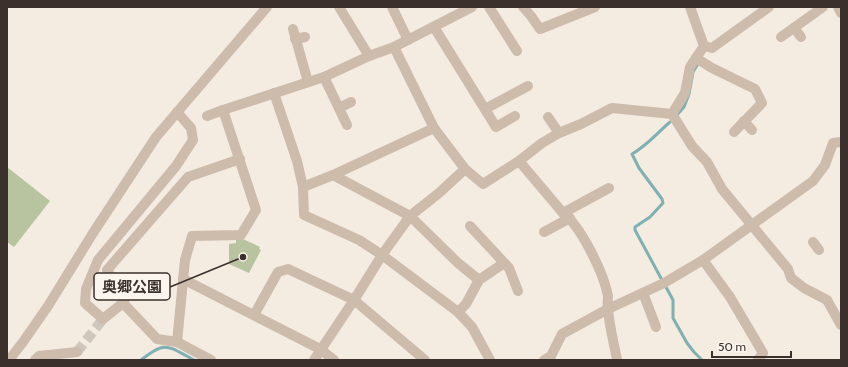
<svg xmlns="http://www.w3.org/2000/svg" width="848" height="367" font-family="Cabin,'Noto Sans JP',sans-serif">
<rect width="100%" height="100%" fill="#f4ebe1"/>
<g fill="#b8c4a0">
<path d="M7 167 50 201 14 247 7 242Z"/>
<path d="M236 239H243L260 247 259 249 261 250 249 273 229 264V244L236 243Z"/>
</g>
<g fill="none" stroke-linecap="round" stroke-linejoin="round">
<g stroke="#7fb0b2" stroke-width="3">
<path d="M676 116 684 107 689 94 693 72 699 62"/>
<path d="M662 280 635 230V227L650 217 663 203 662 199 639 168 632 154C648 145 657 133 670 122"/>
<path d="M666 287 673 300V318L687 343 694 352 702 360"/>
<path d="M141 360C166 340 167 346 194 360"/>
</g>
<path stroke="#cfc6bd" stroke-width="10" stroke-dasharray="10 5" stroke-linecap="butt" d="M77 352 103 319"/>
<g stroke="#cdbbac" stroke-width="10">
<path d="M339 7 369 56"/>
<path d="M392 7 408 40"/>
<path d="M489 7 517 51"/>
<path d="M523 7 531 16 540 29 595 7"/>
<path d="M838 7 841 13"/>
<path d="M434 27 496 127 515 116"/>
<path d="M794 28 801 37"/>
<path d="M293 29 308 82"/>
<path d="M781 37 823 7"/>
<path d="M295 39 305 37"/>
<path d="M704 46 712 48 769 7"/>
<path d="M696 58 712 68 755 89 762 103 734 132"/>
<path d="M324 77 347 125"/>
<path d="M274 93 297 161 303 187 304 215 359 240 382 255 458 312 472 327 490 360"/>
<path d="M339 108 351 102"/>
<path d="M485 109 528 86"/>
<path d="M177 112 191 128 193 140 176 166 98 260 86 289 85 303 103 319 123 303 125 299 107 270 188 177 240 159"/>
<path d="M672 114 692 146 707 162 722 189 788 269 791 278 804 288 827 300 841 325"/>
<path d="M672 114 685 93 690 67 704 46 690 7"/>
<path d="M207 116 223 110 324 77 369 56 394 47"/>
<path d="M548 117 559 133"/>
<path d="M744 121 752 130"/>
<path d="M465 169 483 184 519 161"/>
<path d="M333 175 410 216 458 263 479 280"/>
<path d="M303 187 333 175 434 128"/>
<path d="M563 213 609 188"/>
<path d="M470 226 509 268 518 291"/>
<path d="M544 232 570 218"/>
<path d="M813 242 819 250"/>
<path d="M703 260 730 297 763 353 758 360"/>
<path d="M183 279 320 349 334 360"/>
<path d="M643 293 656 327"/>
<path d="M123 303 157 339 177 342 211 360"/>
<path d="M458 312 466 304 479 280 504 263"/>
<path d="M254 315 278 272 288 269 354 300 425 360"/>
<path d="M177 342 185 260 192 236 241 235 256 210 223 110"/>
<path d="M35 360 39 356 77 352"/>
<path d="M314 360 354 300 382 255 410 216 439 193 465 169 434 128 394 47 472 7"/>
<path d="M544 360 551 356 562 334 608 309 664 283 703 260 813 181 825 165 833 143 841 142"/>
<path d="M617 360C614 343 609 326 608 308 607 304 608 300 608 296 604 274 581 226 563 213L519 161 542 143 559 133 581 124 612 108 672 114"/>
</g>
<path stroke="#cdbbac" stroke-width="10" d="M9 360 23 342 48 306 93 233 156 137 267 7"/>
</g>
<path fill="none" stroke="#3b302b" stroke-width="1.5" d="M243 257L170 287"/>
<circle fill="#3b302b" stroke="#fbf5ee" stroke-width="1.5" cx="243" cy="257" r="4"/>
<rect fill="#fbf5ee" stroke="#3b302b" stroke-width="1.5" x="94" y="273" width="76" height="27" rx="4"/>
<g font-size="15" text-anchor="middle" font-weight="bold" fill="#3b302b">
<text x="132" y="292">奥郷公園</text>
</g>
<rect width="848" height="367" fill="none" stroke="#3b302b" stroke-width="16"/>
<path d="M712 351v6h79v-6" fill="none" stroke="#3b302b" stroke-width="2"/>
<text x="718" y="351" font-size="12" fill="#3b302b" stroke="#fbf5ee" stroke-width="3" paint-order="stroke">50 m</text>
</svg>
